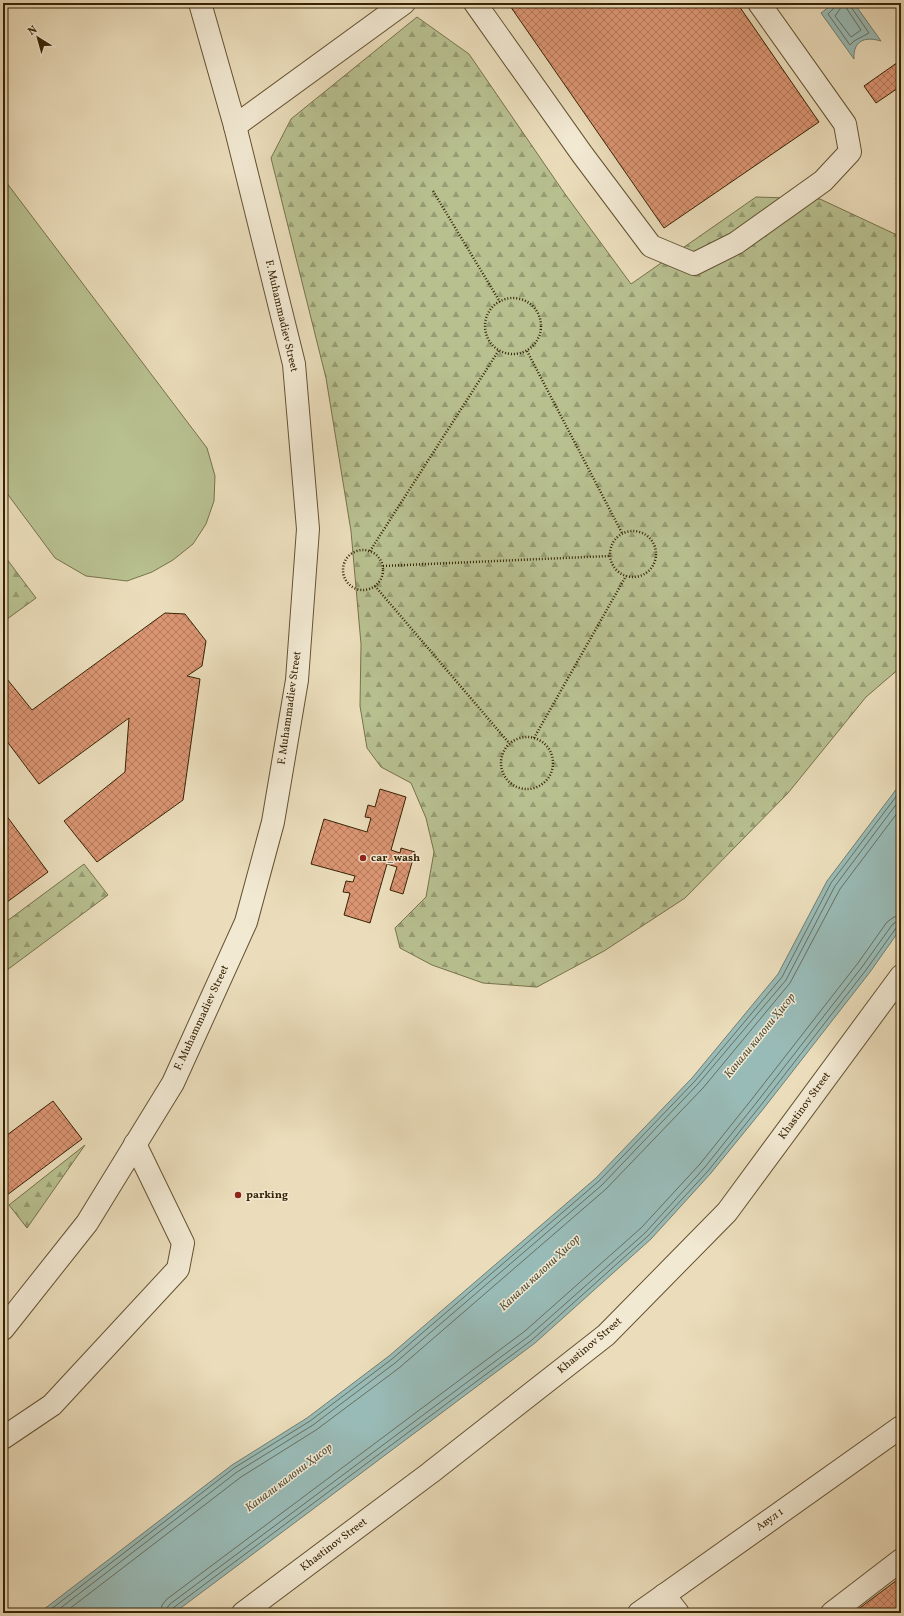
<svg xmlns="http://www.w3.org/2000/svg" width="904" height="1616" font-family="Vollkorn,serif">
<defs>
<pattern id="forest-firs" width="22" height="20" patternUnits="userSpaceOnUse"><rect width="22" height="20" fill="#b8c090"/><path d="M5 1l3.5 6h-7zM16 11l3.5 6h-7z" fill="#969c73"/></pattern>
<pattern id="building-cross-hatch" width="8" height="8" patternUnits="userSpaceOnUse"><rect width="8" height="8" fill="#db9573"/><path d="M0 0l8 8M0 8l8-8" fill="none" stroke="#b2795c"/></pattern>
</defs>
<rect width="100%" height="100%" fill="#ebddbb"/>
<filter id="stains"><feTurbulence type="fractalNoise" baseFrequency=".005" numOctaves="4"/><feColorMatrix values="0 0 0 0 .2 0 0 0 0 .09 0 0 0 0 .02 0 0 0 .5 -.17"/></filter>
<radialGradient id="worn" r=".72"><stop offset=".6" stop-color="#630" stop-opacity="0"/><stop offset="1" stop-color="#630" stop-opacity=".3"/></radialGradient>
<path fill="#b8c090" stroke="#78724a" d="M3 178 207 448 215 476 214 501 206 524 193 544 173 560 152 572 127 581 86 576 55 558 3 488Z"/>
<g fill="url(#forest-firs)" stroke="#78724a">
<path d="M417 17 469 54 565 194 631 284 756 197 820 199 897 235 901 241V667L866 697 788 793 685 898 604 951 537 987 483 983 432 965 400 948 395 928 426 897 434 852 426 818 411 783 381 767 367 748 360 706 361 644 351 531 326 378 271 158 291 119Z"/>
<path d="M3 554 36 598 3 622Z"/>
<path d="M84 864 108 895 3 973V924Z"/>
<path d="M85 1145 27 1228 9 1205Z"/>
</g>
<g fill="#99bbb7" stroke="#727e6f">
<path d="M834 3H854L881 41C864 36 853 41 854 59L821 13Z"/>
<path d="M901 783V928L870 972 764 1108 711 1173 651 1239 535 1343 174 1613H39L232 1465 307 1418 389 1356 596 1178 692 1078 778 974 827 881Z"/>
</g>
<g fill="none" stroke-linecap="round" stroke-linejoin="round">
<g stroke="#686f5e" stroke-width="1">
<path d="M836 3 835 7 828 14 850 45 854 41 869 33 851 7V3"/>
<path d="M841 3 840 9 835 16 851 37 861 30 847 9 846 3"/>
<path d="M46 1613 234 1468 310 1421 392 1359 599 1181 695 1081 782 977 831 883 901 790"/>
<path d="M54 1613 237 1472 313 1425 395 1363 602 1185 698 1084 786 980 835 886 901 798"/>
<path d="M64 1613 241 1477 316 1430 399 1368 606 1189 703 1088 790 983 840 889 901 808"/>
<path d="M161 1613 162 1605 167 1599 525 1331 641 1228 700 1164 752 1099 858 963 887 922 894 917 901 916"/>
<path d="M167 1613V1608L170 1604 529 1336 645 1233 705 1167 757 1102 862 967 892 925 896 922H901"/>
<path d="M172 1613 173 1608 532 1340 648 1236 708 1171 761 1105 866 970 896 928 901 927"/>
</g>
</g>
<g fill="url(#building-cross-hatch)" stroke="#372304">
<path d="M508 3H737L819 122 664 228Z"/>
<path d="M901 60V86L876 103 864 86Z"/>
<path d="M901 174V186L896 178Z"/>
<path d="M165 613 185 614 206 641 202 666 187 676 200 679 183 800 97 862 64 821 125 772 129 718 39 784 3 736V674L32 710Z"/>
<path d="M380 789 406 797 391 850 400 853 401 848 415 852 403 894 390 890 397 867 387 864 370 923 344 915 350 893 343 892 346 881 353 882 355 876 311 864 324 819 367 832 371 818 365 817 368 805 375 807Z"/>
<path d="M3 811 48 872 3 905Z"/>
<path d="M53 1101 82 1139 3 1198V1138Z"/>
<path d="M901 1577V1613H853Z"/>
</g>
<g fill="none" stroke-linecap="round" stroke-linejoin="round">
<g stroke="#645232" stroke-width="24">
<g id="minor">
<path d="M475 3 582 154 651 246 694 264 736 243 823 181 850 152 845 124 759 3"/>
<path d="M235 126 404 3"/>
<path d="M3 1329 87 1223 173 1083 246 922 273 822 297 680 308 529 294 364 235 126 200 3"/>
<path d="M3 1438 52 1405 178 1269 183 1243 135 1144"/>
<path d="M664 1595 678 1613"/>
<path d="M243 1613 430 1473 606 1335 727 1212 901 976"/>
<path d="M639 1613 901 1427"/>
<path d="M832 1613 901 1560"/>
</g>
</g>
<g stroke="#372304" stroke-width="2.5" stroke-dasharray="1 2" stroke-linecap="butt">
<path d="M433 191 500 302"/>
<circle cx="513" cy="326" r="28"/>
<path d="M527 351 622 533"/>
<circle cx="633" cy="554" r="23"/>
<circle cx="363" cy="570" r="20"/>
<path d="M370 551 499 350"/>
<path d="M383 566 609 556"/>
<path d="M375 586 509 743"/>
<circle cx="527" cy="763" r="26"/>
<path d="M534 738 626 576"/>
</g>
<use href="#minor" stroke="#f2e9d3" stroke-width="22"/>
</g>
<g fill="#8f2418" stroke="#f2e9d3" stroke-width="1.5">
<circle cx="363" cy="858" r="4"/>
<circle cx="238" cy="1195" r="4"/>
</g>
<g text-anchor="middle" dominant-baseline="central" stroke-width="3" stroke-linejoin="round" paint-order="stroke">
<g font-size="11" fill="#372304" stroke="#f2e9d3">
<text transform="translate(281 316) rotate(77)">F. Muhammadiev Street</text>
<text transform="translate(290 708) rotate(-82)">F. Muhammadiev Street</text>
<text transform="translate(202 1018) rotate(-65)">F. Muhammadiev Street</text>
<text transform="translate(805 1106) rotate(-54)">Khastinov Street</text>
<text transform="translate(590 1346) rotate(-40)">Khastinov Street</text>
<text transform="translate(770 1520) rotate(-36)">Авул 1</text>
<text transform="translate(334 1545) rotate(-37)">Khastinov Street</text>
</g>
<g font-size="11" font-weight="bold" fill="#372304" stroke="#f2e9d3" text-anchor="start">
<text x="371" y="858">car_wash</text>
<text x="246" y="1195">parking</text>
</g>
<g font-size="12" font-style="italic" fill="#54513a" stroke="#f2e9d3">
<text transform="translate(760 1036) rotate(-51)">Канали калони Ҳисор</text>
<text transform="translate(540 1273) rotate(-43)">Канали калони Ҳисор</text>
<text transform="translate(289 1478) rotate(-37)">Канали калони Ҳисор</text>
</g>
</g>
<rect width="904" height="1616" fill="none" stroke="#ebddbb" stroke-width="16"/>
<rect x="4" y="4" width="896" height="1608" fill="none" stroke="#372304" stroke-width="2"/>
<rect x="8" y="8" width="888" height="1600" fill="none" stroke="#372304"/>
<g transform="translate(38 38) rotate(323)" stroke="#f2e9d3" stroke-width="3" paint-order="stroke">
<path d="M0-3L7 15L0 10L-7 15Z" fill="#372304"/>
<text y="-6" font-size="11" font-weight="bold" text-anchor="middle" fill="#372304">N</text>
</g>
<rect width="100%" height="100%" filter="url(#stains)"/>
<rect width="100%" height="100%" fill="url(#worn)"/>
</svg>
